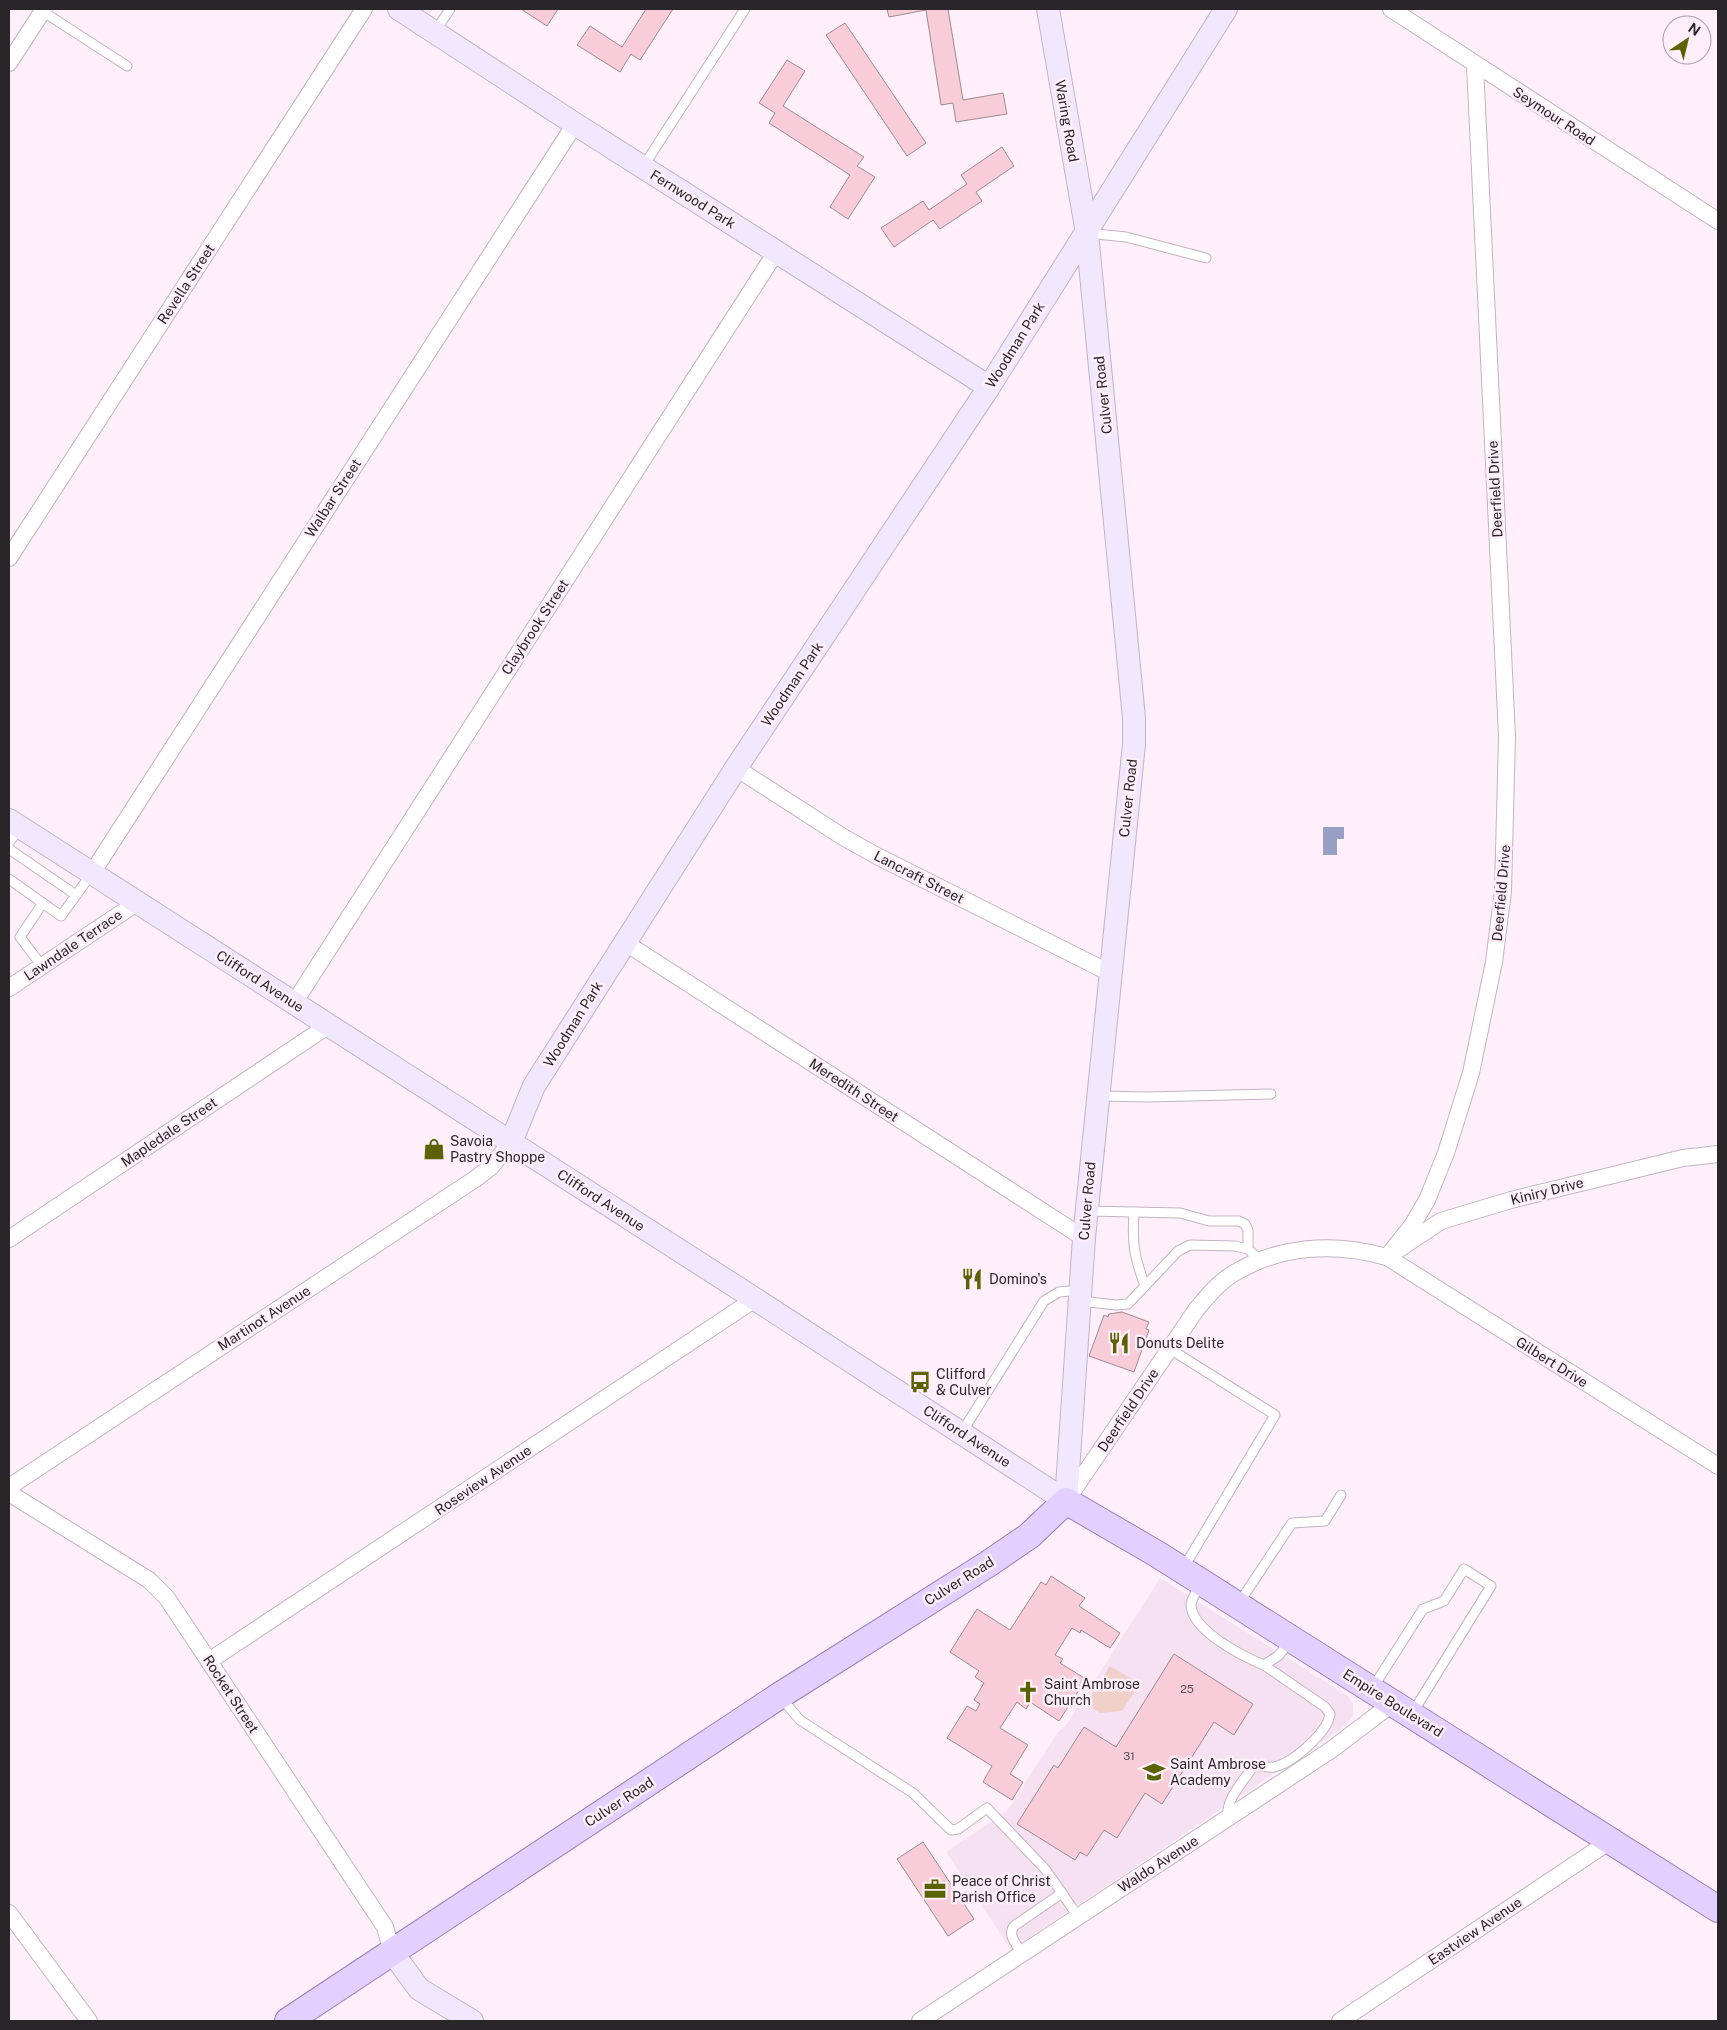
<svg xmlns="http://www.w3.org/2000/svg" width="1727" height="2030" font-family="'Public Sans',sans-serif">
<rect width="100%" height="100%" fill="#feeffb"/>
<path fill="#f6e1f3" d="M1160 1578 1348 1696 1353 1704V1716L1345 1726 1011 1950 946 1852 1007 1811 1057 1733 1067 1724Z"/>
<path fill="#f1d0ca" d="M1110 1666 1140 1684 1122 1711 1100 1713 1086 1704Z"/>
<path fill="#98a1c4" d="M1323 827H1344V839H1337V855H1323Z"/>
<g fill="#f8ccd8" stroke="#9e8c90">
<path d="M521 9H558L547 26Z"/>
<path d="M646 9H673L640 60 631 54 620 72 577 45 590 26 622 47Z"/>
<path d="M887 9H948L963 100 1003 93 1007 114 956 122 953 103 941 105 926 10 889 17Z"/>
<path d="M845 23 926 143 907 156 826 35Z"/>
<path d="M787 60 805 71 783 106 864 157 857 166 875 177 848 219 830 207 850 175 769 123 775 113 759 103Z"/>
<path d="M1002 147 1014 166 976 192 982 201 940 229 933 220 894 247 881 228 923 201 929 210 967 184 961 175Z"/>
<path d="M1122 1312 1149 1322 1146 1329 1149 1330 1134 1372 1089 1356 1104 1315 1108 1317 1109 1314Z"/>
<path d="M1051 1576 1085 1598 1079 1606 1120 1633 1110 1648 1081 1630 1080 1633 1072 1628 1055 1655 1063 1659 1060 1663 1086 1679 1059 1721 1030 1702 1026 1709 1017 1702 1000 1728 1028 1745 1010 1774 1023 1782 1012 1800 983 1782 992 1766 947 1738 967 1706 976 1711 980 1704 974 1700 984 1683 975 1677 979 1671 950 1652 977 1609 1010 1630 1041 1582 1046 1585Z"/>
<path d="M1174 1654 1253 1704 1234 1735 1214 1722 1162 1804 1145 1793 1117 1838 1104 1830 1087 1856 1080 1852 1075 1860 1017 1824 1054 1765 1058 1768 1084 1727 1116 1747Z"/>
<path d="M923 1842 974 1919 948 1936 897 1859Z"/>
</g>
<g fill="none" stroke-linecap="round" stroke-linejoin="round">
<g stroke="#c2b4c0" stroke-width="11">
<g id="lane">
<path d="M42 11 127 66"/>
<path d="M435 32 450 9"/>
<path d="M643 167 745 9"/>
<path d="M1087 233 1126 237 1206 258"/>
<path d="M9 843 20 827"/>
<path d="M9 849 76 895"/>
<path d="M9 879 61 916 92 873"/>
<path d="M42 966 20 937 43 903"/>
<path d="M1098 1096 1147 1097 1271 1094"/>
<path d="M1087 1211 1180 1213 1209 1221H1239L1245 1224 1248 1230V1249"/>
<path d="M1145 1286 1178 1251 1190 1245 1235 1246 1248 1249 1261 1261"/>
<path d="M1080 1301 1116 1305 1128 1304 1145 1286C1134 1256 1132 1244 1134 1212"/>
<path d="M1170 1349 1275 1415 1184 1567"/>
<path d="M962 1432 1044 1301 1059 1292 1080 1290"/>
<path d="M1200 1584C1198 1590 1191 1599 1191 1605 1192 1631 1244 1657 1264 1665L1278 1656 1291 1641"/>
<path d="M1239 1603 1292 1523 1325 1521 1341 1495"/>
<path d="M1372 1689 1423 1609 1444 1601 1464 1569 1491 1586 1413 1712"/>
<path d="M781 1698 800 1720 913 1793 951 1830 958 1829 987 1808 1045 1869 1062 1893 1014 1926C1007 1935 1017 1945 1022 1954"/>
<path d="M1228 1818C1225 1799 1244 1781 1254 1765 1261 1766 1268 1768 1274 1767 1293 1763 1328 1732 1330 1714L1325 1707 1264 1665"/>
<path d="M1062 1893 1078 1917"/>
</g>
</g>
<g stroke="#c2b4c0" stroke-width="18">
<g id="street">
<path d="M1391 9 1718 221"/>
<path d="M9 63 44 9"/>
<path d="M9 558 364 9"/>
<path d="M736 768 843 837 877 856 1110 973"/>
<path d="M92 873 575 124"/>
<path d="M624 942 1084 1238"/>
<path d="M9 988 138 902"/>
<path d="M294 1003 776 252"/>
<path d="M9 1239 329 1025"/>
<path d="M1399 1249 1441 1221 1511 1200 1683 1158 1718 1154"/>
<path d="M1387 1257 1413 1224 1427 1200 1446 1153 1471 1073 1494 962 1503 891 1507 736 1475 65"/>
<path d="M9 1487 475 1179 491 1167 511 1142"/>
<path d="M9 1493 149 1580 167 1598 385 1927 392 1952"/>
<path d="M1066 1501 1196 1310C1206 1298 1217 1284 1231 1275 1279 1245 1334 1242 1387 1257L1718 1466"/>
<path d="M209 1661 755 1299"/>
<path d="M9 1913 89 2021"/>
<path d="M920 2021 1331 1750 1393 1703"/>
<path d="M1340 2021 1610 1841"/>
</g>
</g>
<g stroke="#c2b4c0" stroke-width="24">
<g id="secondary">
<path d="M399 9 575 124 989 387"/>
<path d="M9 820 755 1299 1066 1501 1084 1238 1134 744V718L1087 233 1048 9"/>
<path d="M511 1142 534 1086 736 768 989 387 1226 9"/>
<path d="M392 1952 419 1989 472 2021"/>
</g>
</g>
<g stroke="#967fb4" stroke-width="28">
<path id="primary" d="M288 2021 779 1696 988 1564 1029 1536 1066 1501 1157 1554 1718 1909"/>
</g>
<use href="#lane" stroke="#fff" stroke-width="9"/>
<use href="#street" stroke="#fff" stroke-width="16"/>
<use href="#secondary" stroke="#f1e7ff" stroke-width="22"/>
<use href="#primary" stroke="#e3d0ff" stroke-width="26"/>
</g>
<defs>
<g id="shop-bare" transform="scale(1.725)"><path d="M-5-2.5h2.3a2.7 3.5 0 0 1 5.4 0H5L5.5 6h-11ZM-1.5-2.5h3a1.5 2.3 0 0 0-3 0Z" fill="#5b6300" stroke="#feeffb" stroke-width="2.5" paint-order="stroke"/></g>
<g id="restaurant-bare" transform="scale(1.725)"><path d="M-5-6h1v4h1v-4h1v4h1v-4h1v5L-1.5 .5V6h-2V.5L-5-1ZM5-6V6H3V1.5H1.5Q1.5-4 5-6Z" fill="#5b6300" stroke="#feeffb" stroke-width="2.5" paint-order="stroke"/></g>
<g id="bus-bare" transform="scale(1.725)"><path d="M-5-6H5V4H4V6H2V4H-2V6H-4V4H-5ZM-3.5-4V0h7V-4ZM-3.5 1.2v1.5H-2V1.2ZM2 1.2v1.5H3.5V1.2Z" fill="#5b6300" stroke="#feeffb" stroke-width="2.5" paint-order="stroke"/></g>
<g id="church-bare" transform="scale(1.725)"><path d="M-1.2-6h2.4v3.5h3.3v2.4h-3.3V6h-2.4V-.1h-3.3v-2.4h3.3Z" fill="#5b6300" stroke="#feeffb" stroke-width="2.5" paint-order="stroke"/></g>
<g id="school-bare" transform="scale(1.725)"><path d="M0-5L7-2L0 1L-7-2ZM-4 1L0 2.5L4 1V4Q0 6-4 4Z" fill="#5b6300" stroke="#feeffb" stroke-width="2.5" paint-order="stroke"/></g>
<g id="office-bare" transform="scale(1.725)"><path d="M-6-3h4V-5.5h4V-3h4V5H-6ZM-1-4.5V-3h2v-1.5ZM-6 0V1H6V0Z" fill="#5b6300" stroke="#feeffb" stroke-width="2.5" paint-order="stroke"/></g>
</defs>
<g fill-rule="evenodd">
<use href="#shop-bare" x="434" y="1149"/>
<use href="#restaurant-bare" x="972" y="1279"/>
<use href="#restaurant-bare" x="1119" y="1343"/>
<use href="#bus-bare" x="920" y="1382"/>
<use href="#church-bare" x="1028" y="1692"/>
<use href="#school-bare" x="1154" y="1772"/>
<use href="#office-bare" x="935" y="1889"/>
</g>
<g text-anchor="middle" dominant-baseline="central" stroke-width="5" stroke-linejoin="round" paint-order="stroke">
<g font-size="11" fill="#5e4f55">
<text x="1187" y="1689">25</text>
<text x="1129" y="1756">31</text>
</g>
<g font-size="14" fill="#2a2529" stroke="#feeffb">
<text transform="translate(1554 116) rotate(33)">Seymour Road</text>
<text transform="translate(1067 121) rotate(80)">Waring Road</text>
<text transform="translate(693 199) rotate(32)">Fernwood Park</text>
<text transform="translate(186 284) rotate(-57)">Revella Street</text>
<text transform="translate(1015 345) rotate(-58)">Woodman Park</text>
<text transform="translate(1103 395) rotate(-96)">Culver Road</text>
<text transform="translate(1495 489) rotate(-93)">Deerfield Drive</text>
<text transform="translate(333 498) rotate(-57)">Walbar Street</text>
<text transform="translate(535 627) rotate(-57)">Claybrook Street</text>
<text transform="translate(792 684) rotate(-56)">Woodman Park</text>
<text transform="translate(1128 798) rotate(-84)">Culver Road</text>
<text transform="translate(919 877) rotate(27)">Lancraft Street</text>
<text transform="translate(1501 893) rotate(-85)">Deerfield Drive</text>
<text transform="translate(73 945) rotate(-34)">Lawndale Terrace</text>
<text transform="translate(260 981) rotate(33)">Clifford Avenue</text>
<text transform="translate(573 1024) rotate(-58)">Woodman Park</text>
<text transform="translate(854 1090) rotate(33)">Meredith Street</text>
<text transform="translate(169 1132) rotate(-34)">Mapledale Street</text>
<text transform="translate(1547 1191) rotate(-14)">Kiniry Drive</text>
<text transform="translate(601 1200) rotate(33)">Clifford Avenue</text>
<text transform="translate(1087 1201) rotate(-85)">Culver Road</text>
<text transform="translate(264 1318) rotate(-33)">Martinot Avenue</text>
<text transform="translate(1552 1362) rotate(32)">Gilbert Drive</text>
<text transform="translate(1128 1410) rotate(-56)">Deerfield Drive</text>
<text transform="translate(967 1436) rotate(33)">Clifford Avenue</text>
<text transform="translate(483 1480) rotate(-34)">Roseview Avenue</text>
<text transform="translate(959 1581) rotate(-32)">Culver Road</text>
<text transform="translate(231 1694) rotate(57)">Rocket Street</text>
<text transform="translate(1393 1703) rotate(32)">Empire Boulevard</text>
<text transform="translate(619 1802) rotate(-33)">Culver Road</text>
<text transform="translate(1158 1864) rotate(-33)">Waldo Avenue</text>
<text transform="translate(1475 1931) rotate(-34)">Eastview Avenue</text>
</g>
<g font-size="14" fill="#2a2529" stroke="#feeffb" text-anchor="start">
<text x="450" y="1141">Savoia<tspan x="450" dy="16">Pastry Shoppe</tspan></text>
<text x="989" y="1279">Domino's</text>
<text x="1136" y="1343">Donuts Delite</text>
<text x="936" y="1374">Clifford<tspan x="936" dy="16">&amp; Culver</tspan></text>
<text x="1044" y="1684">Saint Ambrose<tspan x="1044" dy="16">Church</tspan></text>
<text x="1170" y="1764">Saint Ambrose<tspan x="1170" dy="16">Academy</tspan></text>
<text x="952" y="1881">Peace of Christ<tspan x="952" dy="16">Parish Office</tspan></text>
</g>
</g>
<rect width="1727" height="2030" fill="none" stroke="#2a2529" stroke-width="20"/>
<g transform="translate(1687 40) rotate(35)"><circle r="24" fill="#feeffb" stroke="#a99ea7"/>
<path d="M0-4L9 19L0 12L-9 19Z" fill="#5b6300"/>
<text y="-8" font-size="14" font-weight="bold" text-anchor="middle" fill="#2a2529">N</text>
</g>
</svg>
